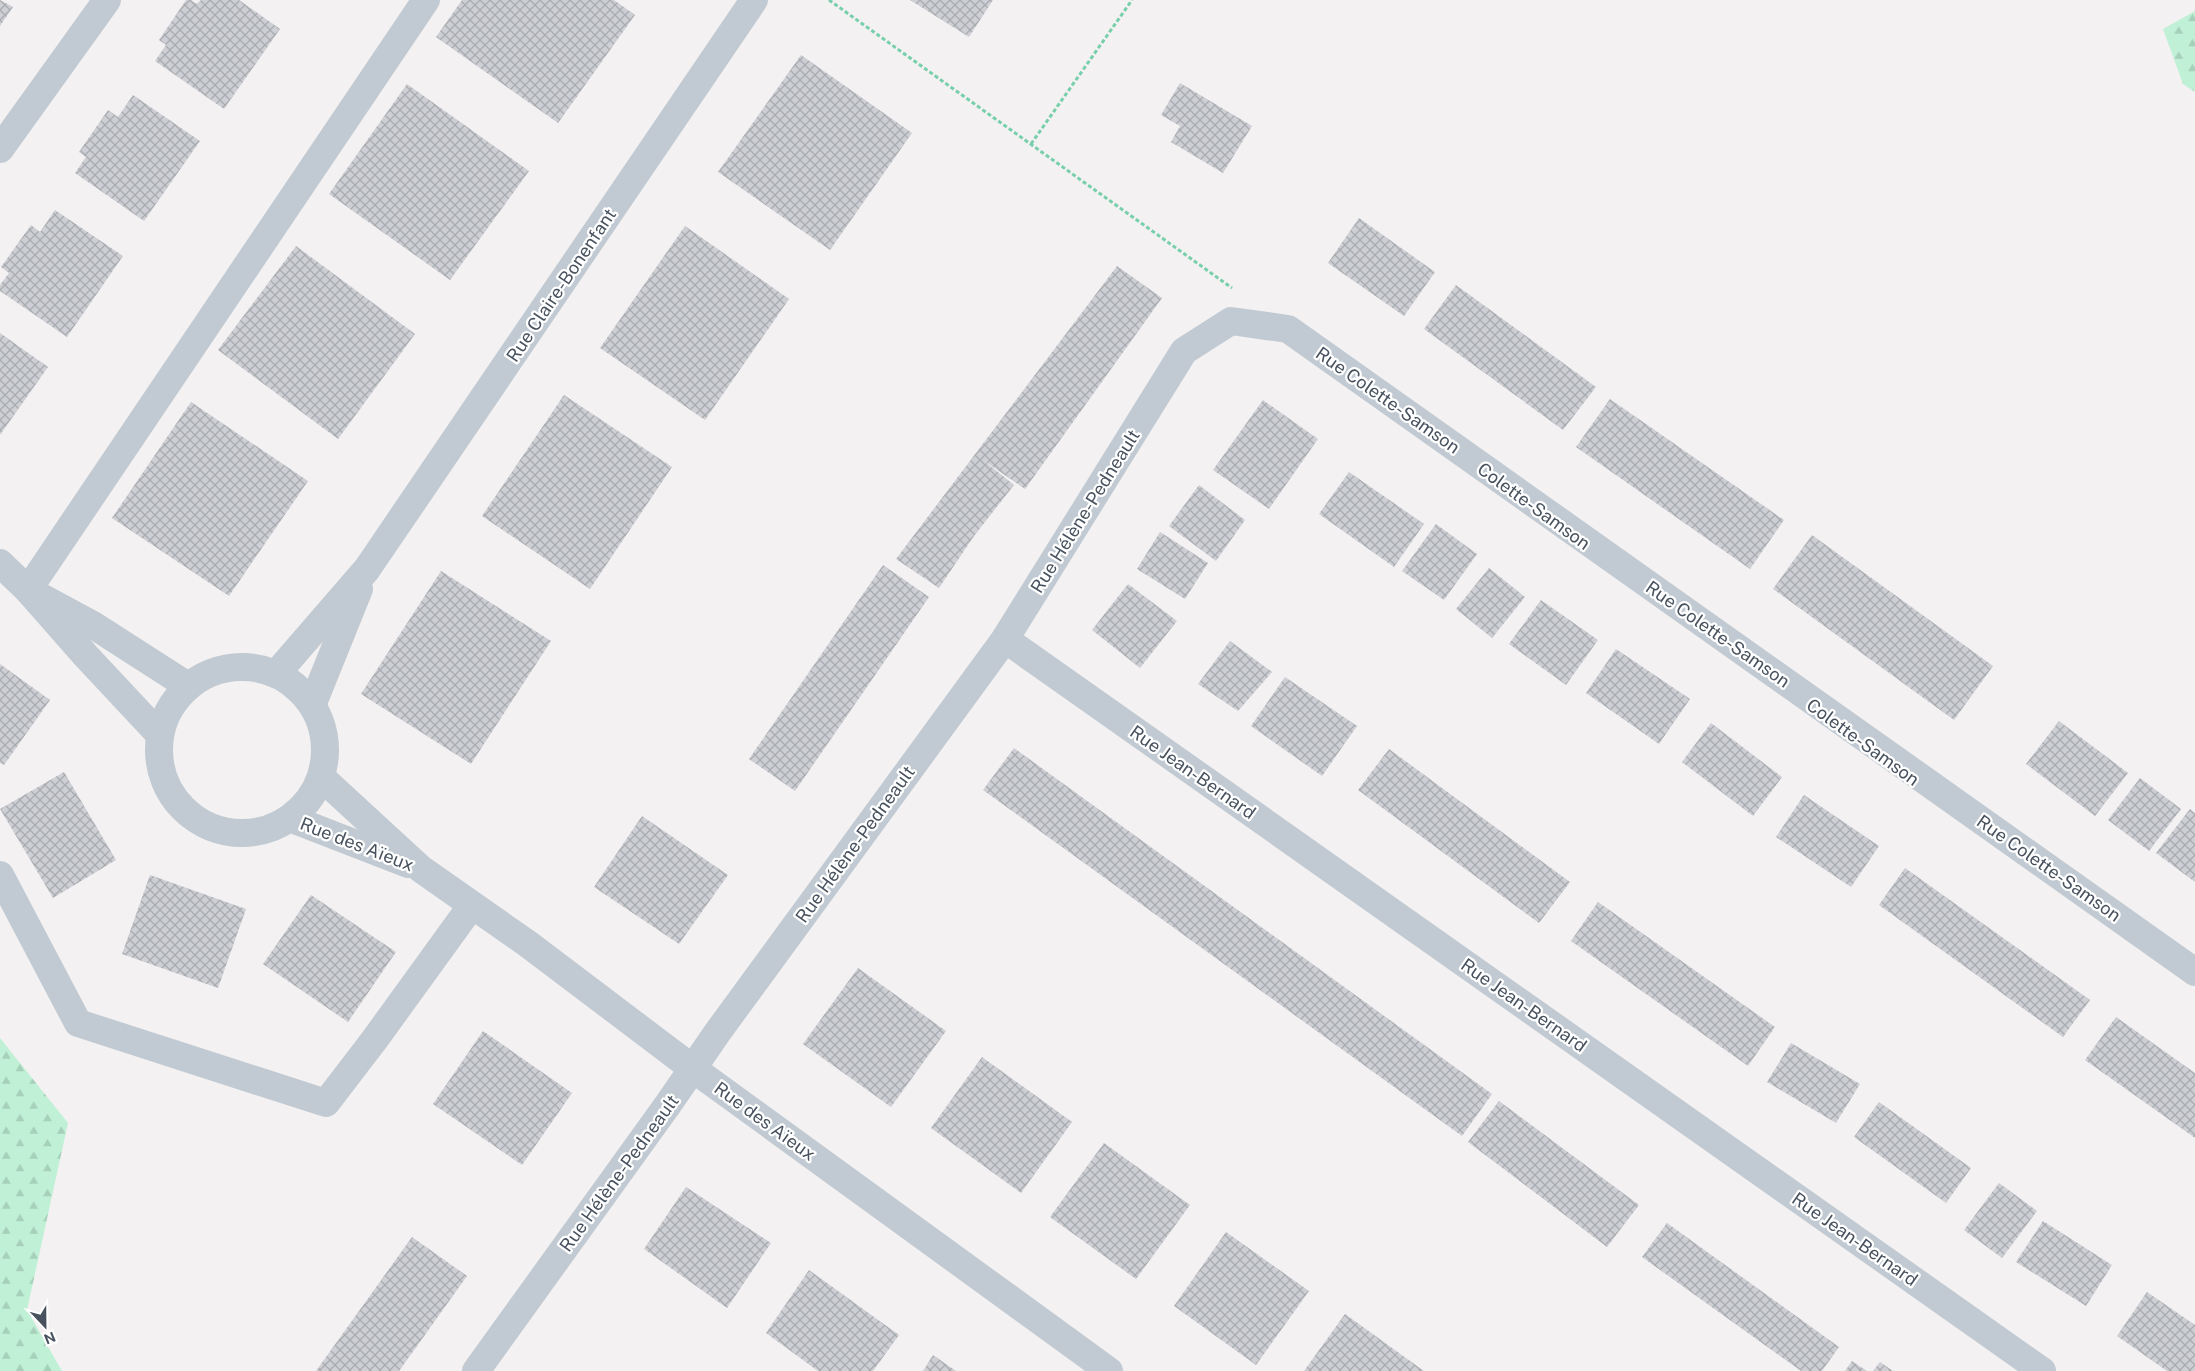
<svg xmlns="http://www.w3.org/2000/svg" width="2195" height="1371" font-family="'Public Sans',sans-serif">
<defs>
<pattern id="forest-firs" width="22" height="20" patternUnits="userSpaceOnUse" patternTransform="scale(1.25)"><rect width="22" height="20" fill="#c0f0d6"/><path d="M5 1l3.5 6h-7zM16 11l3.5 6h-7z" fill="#a6d0ba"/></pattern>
<pattern id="building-cross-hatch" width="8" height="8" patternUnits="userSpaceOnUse" patternTransform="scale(1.25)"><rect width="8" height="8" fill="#cdcfd5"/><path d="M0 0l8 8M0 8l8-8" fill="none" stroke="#a8abb0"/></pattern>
</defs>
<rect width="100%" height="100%" fill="#f3f1f1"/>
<g fill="url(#forest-firs)">
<path d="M2195 11V92L2183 84 2163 29Z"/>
<path d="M0 1038 68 1123 27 1310 62 1371H0Z"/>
</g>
<g fill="url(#building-cross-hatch)">
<path d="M0 0 13 7 0 26Z"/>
<path d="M186 0H191L197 4 201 0H239L280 29 224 109 155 61 166 45 159 40Z"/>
<path d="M462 0H614L635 15 558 123 436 37Z"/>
<path d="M910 0H993L969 37Z"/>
<path d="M801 55 912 133 830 250 718 172Z"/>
<path d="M1180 83 1252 126 1223 173 1171 142 1180 126 1161 115Z"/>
<path d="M407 84 529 171 450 280 329 194Z"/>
<path d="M133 95 200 141 144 221 75 173 86 157 79 152 108 110 118 117Z"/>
<path d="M55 210 123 256 67 337 0 291V285L9 273 1 267 31 225 40 232Z"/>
<path d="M1359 218 1435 272 1404 316 1328 263Z"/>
<path d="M685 226 789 299 705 420 600 348Z"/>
<path d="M296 246 415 334 338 439 218 350Z"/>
<path d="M1117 266 1162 298 1025 489 983 460 1014 485 974 536 939 588 896 559Z"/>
<path d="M1456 285 1596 387 1563 430 1424 329Z"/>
<path d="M0 333 48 367 0 435Z"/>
<path d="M564 395 672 467 590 589 482 516Z"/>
<path d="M1610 399 1784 520 1750 569 1576 447Z"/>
<path d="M1263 400 1318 439 1269 509 1213 470Z"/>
<path d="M191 402 308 481 229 596 112 518Z"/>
<path d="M1349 472 1424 524 1394 567 1319 514Z"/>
<path d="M1199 485 1245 520 1216 561 1169 526Z"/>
<path d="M1436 524 1477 554 1444 600 1402 571Z"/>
<path d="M1160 532 1208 563 1185 599 1137 569Z"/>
<path d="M1812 535 1993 666 1954 720 1773 589Z"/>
<path d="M883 565 929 597 795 791 749 759Z"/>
<path d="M1489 568 1525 597 1492 638 1456 609Z"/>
<path d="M441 571 551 641 471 764 361 694Z"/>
<path d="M1128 584 1177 621 1140 668 1092 630Z"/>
<path d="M1541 600 1598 640 1566 685 1509 644Z"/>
<path d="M1230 641 1272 672 1238 711 1198 684Z"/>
<path d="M1616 649 1690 699 1659 744 1586 693Z"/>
<path d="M0 664 50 700 4 765 0 763Z"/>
<path d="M1285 677 1357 726 1322 776 1251 726Z"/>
<path d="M2059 721 2128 773 2095 816 2026 764Z"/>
<path d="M1711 723 1782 777 1753 816 1682 762Z"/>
<path d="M1014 748 1492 1094 1462 1136 983 790Z"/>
<path d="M1389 749 1570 882 1539 923 1358 790Z"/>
<path d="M64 772 116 860 53 898 0 809Z"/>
<path d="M2140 778 2181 809 2149 851 2108 820Z"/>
<path d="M1804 795 1879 846 1851 887 1776 837Z"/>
<path d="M2190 809 2195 813V882L2156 853Z"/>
<path d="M642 816 728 875 679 944 594 887Z"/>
<path d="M1905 868 2090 1000 2063 1037 1879 905Z"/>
<path d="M150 875 246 909 218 988 122 954Z"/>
<path d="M311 895 396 952 348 1022 263 964Z"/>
<path d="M1598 902 1775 1027 1748 1066 1571 941Z"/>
<path d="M858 968 946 1031 891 1107 803 1044Z"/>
<path d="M2116 1017 2195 1073V1138L2085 1060Z"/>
<path d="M483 1031 572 1093 522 1165 433 1104Z"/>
<path d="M1791 1043 1860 1084 1836 1123 1767 1082Z"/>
<path d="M982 1057 1072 1122 1021 1193 931 1128Z"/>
<path d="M1499 1101 1639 1205 1607 1247 1468 1142Z"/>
<path d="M1879 1102 1971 1168 1946 1203 1854 1137Z"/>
<path d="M1104 1143 1190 1205 1136 1279 1050 1217Z"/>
<path d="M1999 1183 2037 1211 2002 1258 1964 1230Z"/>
<path d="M686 1187 771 1243 727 1308 644 1249Z"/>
<path d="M2043 1221 2112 1265 2086 1306 2016 1262Z"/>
<path d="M1667 1223 1839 1347 1822 1371H1801L1642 1257Z"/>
<path d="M1226 1232 1309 1291 1256 1365 1174 1306Z"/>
<path d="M412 1237 467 1276 412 1353 399 1371H316Z"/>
<path d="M809 1270 899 1335 873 1371H818L766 1333Z"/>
<path d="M2147 1292 2195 1325V1371H2167L2117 1336Z"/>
<path d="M1345 1314 1424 1371H1304Z"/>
<path d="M933 1355 956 1371H923Z"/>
<path d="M1852 1361 1867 1371H1845Z"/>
<path d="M1880 1362 1893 1371H1873Z"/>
</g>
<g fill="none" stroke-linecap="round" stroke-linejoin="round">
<g stroke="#77cfab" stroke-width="3" stroke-dasharray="4 2.5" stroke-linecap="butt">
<path d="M829 0 1232 288"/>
<path d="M1031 144 1132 0"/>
</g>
<g stroke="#c1cad2" stroke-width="28">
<path d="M0 149 107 0"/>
<path d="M0 563 28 590 86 656 159 734"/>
<path d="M28 590 426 0"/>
<path d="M43 598 93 625 188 686"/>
<path d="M1005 639 2042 1371"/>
<circle cx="242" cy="750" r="83"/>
<path d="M277 673 367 569 754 0"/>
<path d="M313 703 359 589"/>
<path d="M322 778 421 869 528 944 692 1068 1109 1371"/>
<path d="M292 819 408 864"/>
<path d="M0 875 78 1023 326 1103 375 1039 472 905"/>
<path d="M476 1371 669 1103 717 1033 1005 639 1184 351 1231 321 1288 329 2195 972"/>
</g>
</g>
<g text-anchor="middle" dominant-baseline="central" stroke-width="4.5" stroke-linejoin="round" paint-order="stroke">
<g font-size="18" fill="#48525f" stroke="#fff">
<text transform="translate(561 285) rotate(-56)">Rue Claire-Bonenfant</text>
<text transform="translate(1388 400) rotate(35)">Rue Colette-Samson</text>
<text transform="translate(1534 506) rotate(36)">Colette-Samson</text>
<text transform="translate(1085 511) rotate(-58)">Rue Hélène-Pedneault</text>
<text transform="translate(1718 634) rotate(35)">Rue Colette-Samson</text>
<text transform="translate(1863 742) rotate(36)">Colette-Samson</text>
<text transform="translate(1193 772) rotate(35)">Rue Jean-Bernard</text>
<text transform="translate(357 844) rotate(21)">Rue des Aïeux</text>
<text transform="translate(855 844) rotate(-54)">Rue Hélène-Pedneault</text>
<text transform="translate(2049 868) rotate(35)">Rue Colette-Samson</text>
<text transform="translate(1524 1005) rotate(35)">Rue Jean-Bernard</text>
<text transform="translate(765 1121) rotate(36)">Rue des Aïeux</text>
<text transform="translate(619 1173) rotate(-54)">Rue Hélène-Pedneault</text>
<text transform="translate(1855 1239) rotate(35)">Rue Jean-Bernard</text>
</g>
</g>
<g transform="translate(45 1326) rotate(158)" stroke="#ffffff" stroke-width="4" paint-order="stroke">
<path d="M0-4L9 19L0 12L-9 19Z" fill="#48525f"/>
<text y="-8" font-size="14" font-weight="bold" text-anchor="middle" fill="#48525f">N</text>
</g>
</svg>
